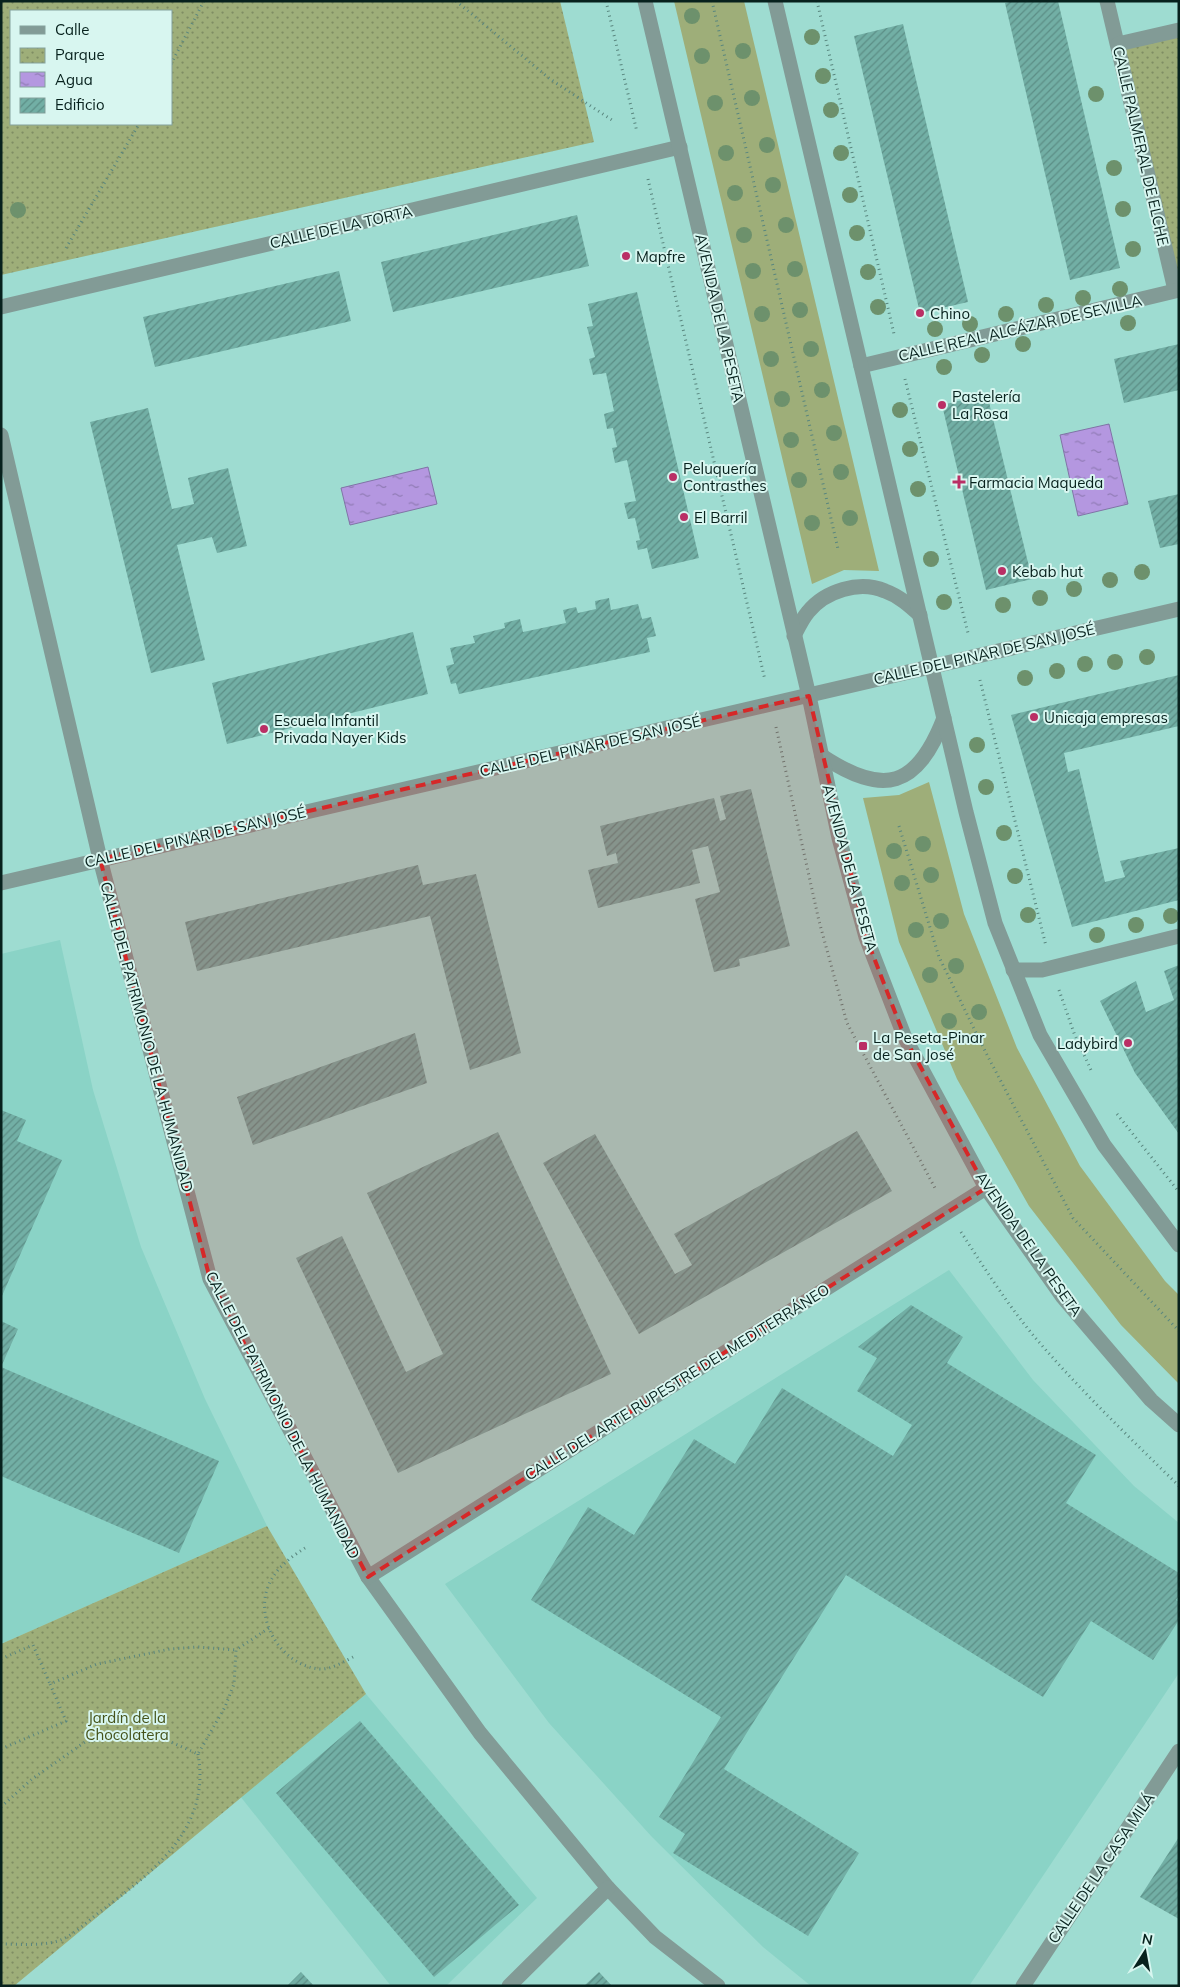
<svg xmlns="http://www.w3.org/2000/svg" width="1180" height="1987" font-family="Mulish,sans-serif">
<defs>
<pattern id="park-dots" width="8" height="8" patternUnits="userSpaceOnUse" patternTransform="scale(1.25)"><rect width="8" height="8" fill="#9eae79"/><path d="M2 2h.1M6 6h.1" fill="none" stroke="#7f8d63" stroke-width="1.8" stroke-linecap="round"/></pattern>
<pattern id="water-ripples" width="26" height="14" patternUnits="userSpaceOnUse" patternTransform="scale(1.25)"><rect width="26" height="14" fill="#b497e0"/><path d="M2 4q2-2 4 0t4 0M15 11q2-2 4 0t4 0" fill="none" stroke="#907bb5"/></pattern>
<pattern id="building-hatch" width="6" height="6" patternUnits="userSpaceOnUse" patternTransform="scale(1.25)"><rect width="6" height="6" fill="#72afa5"/><path d="M-1 1l2-2M0 6l6-6M5 7l2-2" fill="none" stroke="#5c8e86"/></pattern>
</defs>
<rect width="100%" height="100%" fill="#9edcd1"/>
<g fill="#8ad3c6">
<path d="M60 940 93 1090 141 1247 205 1399 267 1526 1 1644V954Z"/>
<path d="M949 1270 1033 1380 1134 1486 1179 1523V1673L969 1986H811L763 1947 652 1837 549 1723 445 1584Z"/>
<path d="M366 1694 537 1898 446 1986H391L240 1796Z"/>
</g>
<g fill="#9eae79">
<path d="M674 1H744L879 571 844 570 812 584Z"/>
<path d="M929 782 964 914 1017 1048 1080 1166 1165 1281 1179 1295V1384L1121 1325 1029 1206 957 1079 899 942 863 798 899 795Z"/>
</g>
<g fill="url(#park-dots)" fill-rule="evenodd">
<path d="M1 1H560L594 142 1 275ZM11 11H171V124H11Z"/>
<path d="M1179 30V290L1118 44Z"/>
<path d="M267 1526 366 1694 14 1986H1V1644Z"/>
</g>
<g fill="url(#water-ripples)" stroke="#8074a6">
<path d="M1109 424 1128 504 1078 516 1060 435Z"/>
<path d="M428 467 437 504 350 525 341 488Z"/>
</g>
<g fill="url(#building-hatch)">
<path d="M1013 1H1058L1120 268 1070 280 1005 3Z"/>
<path d="M903 24 968 302 920 313 854 36Z"/>
<path d="M577 215 589 266 393 312 381 262Z"/>
<path d="M339 271 351 321 155 367 143 317Z"/>
<path d="M637 292 699 558 652 569 647 548 638 550 636 541 640 540 635 518 628 519 624 503 636 501 627 460 615 463 612 448 617 447 613 428 607 429 604 414 614 411 606 373 593 375 589 359 595 357 587 327 593 326 588 304Z"/>
<path d="M1179 344V390L1124 403 1114 359Z"/>
<path d="M987 394 1032 579 986 590 942 405Z"/>
<path d="M148 408 172 509 194 504 188 478 228 468 247 546 217 553 212 537 177 545 205 660 151 673 90 422Z"/>
<path d="M1179 494V544L1160 548 1148 501Z"/>
<path d="M609 598 611 610 638 604 642 619 651 617 656 636 647 638 650 652 459 694 456 683 451 684 446 666 454 664 450 648 475 643 473 636 505 628 504 623 520 619 523 632 566 623 563 610 576 607 578 613 596 609 595 601Z"/>
<path d="M413 632 428 694 227 744 212 683Z"/>
<path d="M1179 675V726L1064 753 1068 772 1079 769 1105 882 1125 877 1120 861 1179 848V900L1072 927 1011 715Z"/>
<path d="M751 789 790 946 739 959 740 966 714 972 695 899 720 892 708 846 692 850 700 883 598 908 588 870 618 863 616 853 607 856 600 826 714 798 720 821 726 819 720 796Z"/>
<path d="M418 865 423 885 476 874 521 1053 470 1070 430 916 197 971 185 922Z"/>
<path d="M1179 965V1134L1135 1073 1100 1001 1136 981 1146 1012 1174 1000 1164 971Z"/>
<path d="M415 1033 427 1083 253 1145 237 1097Z"/>
<path d="M1 1110 26 1120 17 1141 62 1160 1 1298Z"/>
<path d="M857 1131 892 1191 639 1334 543 1163 595 1134 675 1274 692 1265 674 1234Z"/>
<path d="M498 1132 611 1374 398 1473 296 1258 342 1236 406 1372 443 1354 367 1193Z"/>
<path d="M911 1305 963 1337 947 1363 1096 1455 1066 1503 1179 1573V1596L1176 1600 1179 1602V1620L1153 1660 1091 1621 1043 1697 846 1575 724 1769 859 1853 808 1936 673 1853 685 1834 659 1817 721 1717 531 1600 588 1507 634 1535 694 1439 735 1464 782 1388 893 1456 912 1425 857 1391 877 1358 858 1347Z"/>
<path d="M1 1321 18 1329 1 1367 219 1461 179 1553 1 1476Z"/>
<path d="M360 1721 519 1905 434 1977 276 1793Z"/>
<path d="M1179 1837V1919L1140 1897Z"/>
<path d="M301 1972 314 1986H287Z"/>
<path d="M599 1972 612 1986H584Z"/>
</g>
<g fill="none" stroke-linecap="round" stroke-linejoin="round">
<g stroke="#59867e" stroke-width="3" stroke-dasharray="1 4" stroke-linecap="butt">
<path d="M456 1 550 79 612 120"/>
<path d="M606 1 637 132"/>
<path d="M712 1 838 549"/>
<path d="M817 1 894 334"/>
<path d="M171 64 204 1"/>
<path d="M648 179 765 680"/>
<path d="M66 248 139 124"/>
<path d="M905 379 968 633"/>
<path d="M980 680 1046 946"/>
<path d="M776 727 819 921 847 1023 936 1190"/>
<path d="M899 826 939 957 986 1053 1073 1218 1179 1331"/>
<path d="M1059 990 1074 1033 1091 1070"/>
<path d="M1117 1114 1179 1192"/>
<path d="M961 1232C985 1269 1009 1307 1038 1341 1082 1392 1131 1439 1179 1486"/>
<path d="M305 1548C288 1559 271 1572 266 1593 258 1627 284 1665 319 1669 331 1670 345 1661 355 1656"/>
<path d="M1 1659 33 1645 50 1684"/>
<path d="M1 1749 66 1721 50 1684 97 1664 170 1649 198 1647 236 1650"/>
<path d="M1 1807 32 1779 85 1742 139 1734 164 1739 198 1754 225 1707 234 1684 236 1650 269 1628"/>
<path d="M1 1944C21 1944 48 1947 65 1938 80 1930 92 1917 105 1908 157 1869 211 1826 198 1754"/>
</g>
<g stroke="#829b96" stroke-width="15">
<path d="M1107 1 1175 290"/>
<path d="M1118 44 1179 30"/>
<path d="M1 307 680 147"/>
<path d="M861 366 1179 290"/>
<path d="M1 435 100 859 210 1279 368 1577 480 1733 608 1888 655 1937 718 1986"/>
<path d="M794 636C798 628 802 619 808 612 825 591 859 580 885 591 899 596 909 605 920 615"/>
<path d="M822 756C884 797 917 788 944 718"/>
<path d="M1 883 1179 609"/>
<path d="M1013 970H1042L1179 936"/>
<path d="M368 1577 986 1188"/>
<path d="M509 1986 608 1888"/>
<path d="M1023 1986 1179 1751"/>
</g>
<g stroke="#829b96" stroke-width="15">
<path d="M645 1 809 696 839 838 866 937 905 1038 986 1188 1062 1296 1151 1400 1179 1425"/>
<path d="M775 1 966 812 995 923 1040 1035 1104 1145 1179 1245"/>
</g>
</g>
<g fill="#6d916c">
<circle cx="692" cy="16" r="8"/>
<circle cx="812" cy="37" r="8"/>
<circle cx="743" cy="51" r="8"/>
<circle cx="702" cy="56" r="8"/>
<circle cx="823" cy="76" r="8"/>
<circle cx="1096" cy="94" r="8"/>
<circle cx="752" cy="98" r="8"/>
<circle cx="715" cy="103" r="8"/>
<circle cx="831" cy="110" r="8"/>
<circle cx="767" cy="145" r="8"/>
<circle cx="726" cy="153" r="8"/>
<circle cx="841" cy="153" r="8"/>
<circle cx="1114" cy="168" r="8"/>
<circle cx="773" cy="185" r="8"/>
<circle cx="735" cy="193" r="8"/>
<circle cx="850" cy="195" r="8"/>
<circle cx="1123" cy="209" r="8"/>
<circle cx="18" cy="210" r="8"/>
<circle cx="786" cy="225" r="8"/>
<circle cx="857" cy="233" r="8"/>
<circle cx="744" cy="235" r="8"/>
<circle cx="1133" cy="249" r="8"/>
<circle cx="795" cy="269" r="8"/>
<circle cx="753" cy="271" r="8"/>
<circle cx="868" cy="272" r="8"/>
<circle cx="1120" cy="289" r="8"/>
<circle cx="1083" cy="298" r="8"/>
<circle cx="1046" cy="305" r="8"/>
<circle cx="878" cy="307" r="8"/>
<circle cx="800" cy="310" r="8"/>
<circle cx="762" cy="314" r="8"/>
<circle cx="1006" cy="314" r="8"/>
<circle cx="1128" cy="323" r="8"/>
<circle cx="970" cy="324" r="8"/>
<circle cx="935" cy="329" r="8"/>
<circle cx="1023" cy="344" r="8"/>
<circle cx="811" cy="349" r="8"/>
<circle cx="982" cy="355" r="8"/>
<circle cx="771" cy="359" r="8"/>
<circle cx="944" cy="367" r="8"/>
<circle cx="822" cy="390" r="8"/>
<circle cx="782" cy="399" r="8"/>
<circle cx="900" cy="410" r="8"/>
<circle cx="834" cy="433" r="8"/>
<circle cx="791" cy="440" r="8"/>
<circle cx="910" cy="449" r="8"/>
<circle cx="841" cy="472" r="8"/>
<circle cx="799" cy="480" r="8"/>
<circle cx="918" cy="489" r="8"/>
<circle cx="850" cy="518" r="8"/>
<circle cx="812" cy="523" r="8"/>
<circle cx="931" cy="559" r="8"/>
<circle cx="1142" cy="572" r="8"/>
<circle cx="1110" cy="580" r="8"/>
<circle cx="1074" cy="589" r="8"/>
<circle cx="1040" cy="598" r="8"/>
<circle cx="944" cy="602" r="8"/>
<circle cx="1003" cy="605" r="8"/>
<circle cx="1147" cy="657" r="8"/>
<circle cx="1115" cy="662" r="8"/>
<circle cx="1085" cy="664" r="8"/>
<circle cx="1057" cy="671" r="8"/>
<circle cx="1025" cy="678" r="8"/>
<circle cx="977" cy="745" r="8"/>
<circle cx="986" cy="787" r="8"/>
<circle cx="1004" cy="833" r="8"/>
<circle cx="923" cy="844" r="8"/>
<circle cx="894" cy="851" r="8"/>
<circle cx="931" cy="875" r="8"/>
<circle cx="1015" cy="876" r="8"/>
<circle cx="902" cy="883" r="8"/>
<circle cx="1028" cy="915" r="8"/>
<circle cx="1171" cy="916" r="8"/>
<circle cx="941" cy="921" r="8"/>
<circle cx="1136" cy="925" r="8"/>
<circle cx="916" cy="930" r="8"/>
<circle cx="1097" cy="935" r="8"/>
<circle cx="956" cy="966" r="8"/>
<circle cx="930" cy="975" r="8"/>
<circle cx="979" cy="1012" r="8"/>
<circle cx="949" cy="1021" r="8"/>
</g>
<path fill="#d62828" fill-opacity="0.2" stroke="#d62828" stroke-width="4" stroke-dasharray="10 6" stroke-linejoin="round" d="M809 696 866 937 905 1038 986 1188 368 1577 210 1279 100 859Z"/>
<g fill="#ba2f65" stroke="#d8f6f0" stroke-width="2">
<circle cx="626" cy="256" r="5"/>
<circle cx="920" cy="313" r="5"/>
<circle cx="942" cy="405" r="5"/>
<circle cx="673" cy="477" r="5"/>
<path d="M956.5 474.5h5v5h5v5h-5v5h-5v-5h-5v-5h5z"/>
<circle cx="684" cy="517" r="5"/>
<circle cx="1002" cy="571" r="5"/>
<circle cx="1034" cy="717" r="5"/>
<circle cx="264" cy="729" r="5"/>
<circle cx="1128" cy="1043" r="5"/>
<rect x="858" y="1041" width="10" height="10" rx="2.5"/>
</g>
<g text-anchor="middle" dominant-baseline="central" stroke-width="4" stroke-linejoin="round" paint-order="stroke">
<g font-size="15" fill="#07211d" stroke="#d8f6f0">
<text transform="translate(1141 146) rotate(77)">CALLE PALMERAL DE ELCHE</text>
<text transform="translate(341 227) rotate(-13)">CALLE DE LA TORTA</text>
<text transform="translate(720 318) rotate(77)">AVENIDA DE LA PESETA</text>
<text transform="translate(1020 328) rotate(-13)">CALLE REAL ALCÁZAR DE SEVILLA</text>
<text transform="translate(984 654) rotate(-13)">CALLE DEL PINAR DE SAN JOSÉ</text>
<text transform="translate(590 746) rotate(-13)">CALLE DEL PINAR DE SAN JOSÉ</text>
<text transform="translate(195 837) rotate(-13)">CALLE DEL PINAR DE SAN JOSÉ</text>
<text transform="translate(850 868) rotate(75)">AVENIDA DE LA PESETA</text>
<text transform="translate(147 1037) rotate(75)">CALLE DEL PATRIMONIO DE LA HUMANIDAD</text>
<text transform="translate(1029 1244) rotate(55)">AVENIDA DE LA PESETA</text>
<text transform="translate(677 1382) rotate(-32)">CALLE DEL ARTE RUPESTRE DEL MEDITERRÁNEO</text>
<text transform="translate(283 1415) rotate(63)">CALLE DEL PATRIMONIO DE LA HUMANIDAD</text>
<text transform="translate(1101 1868) rotate(-56)">CALLE DE LA CASA MILÁ</text>
</g>
<g font-size="15" fill="#07211d" stroke="#d8f6f0" text-anchor="start">
<text x="636" y="256">Mapfre</text>
<text x="930" y="313">Chino</text>
<text x="952" y="396">Pastelería<tspan x="952" dy="17">La Rosa</tspan></text>
<text x="683" y="468">Peluquería<tspan x="683" dy="17">Contrasthes</tspan></text>
<text x="969" y="482">Farmacia Maqueda</text>
<text x="694" y="517">El Barril</text>
<text x="1012" y="571">Kebab hut</text>
<text x="1044" y="717">Unicaja empresas</text>
<text x="274" y="720">Escuela Infantil<tspan x="274" dy="17">Privada Nayer Kids</tspan></text>
<text x="873" y="1037">La Peseta-Pinar<tspan x="873" dy="17">de San José</tspan></text>
<text x="1118" y="1043" text-anchor="end">Ladybird</text>
</g>
<g font-size="15" fill="#45531a" stroke="#d8f6f0">
<text x="127" y="1717">Jardín de la<tspan x="127" dy="17">Chocolatera</tspan></text>
</g>
</g>
<rect width="1180" height="1987" fill="none" stroke="#07211d" stroke-width="5"/>
<rect x="10" y="10" width="162" height="115" fill="#d8f6f0" stroke="#84a19c"/>
<rect x="20" y="26" width="25" height="8" fill="#829b96" stroke="#84a19c"/>
<text x="55" y="35" font-size="15" fill="#07211d">Calle</text>
<rect x="20" y="48" width="25" height="15" fill="url(#park-dots)" stroke="#84a19c"/>
<text x="55" y="60" font-size="15" fill="#07211d">Parque</text>
<rect x="20" y="72" width="25" height="15" fill="url(#water-ripples)" stroke="#84a19c"/>
<text x="55" y="85" font-size="15" fill="#07211d">Agua</text>
<rect x="20" y="98" width="25" height="15" fill="url(#building-hatch)" stroke="#84a19c"/>
<text x="55" y="110" font-size="15" fill="#07211d">Edificio</text>
<g transform="translate(1145 1952) rotate(11)" stroke="#d8f6f0" stroke-width="4" paint-order="stroke">
<path d="M0-4L9 19L0 12L-9 19Z" fill="#07211d"/>
<text y="-8" font-size="14" font-weight="bold" text-anchor="middle" fill="#07211d">N</text>
</g>
</svg>
